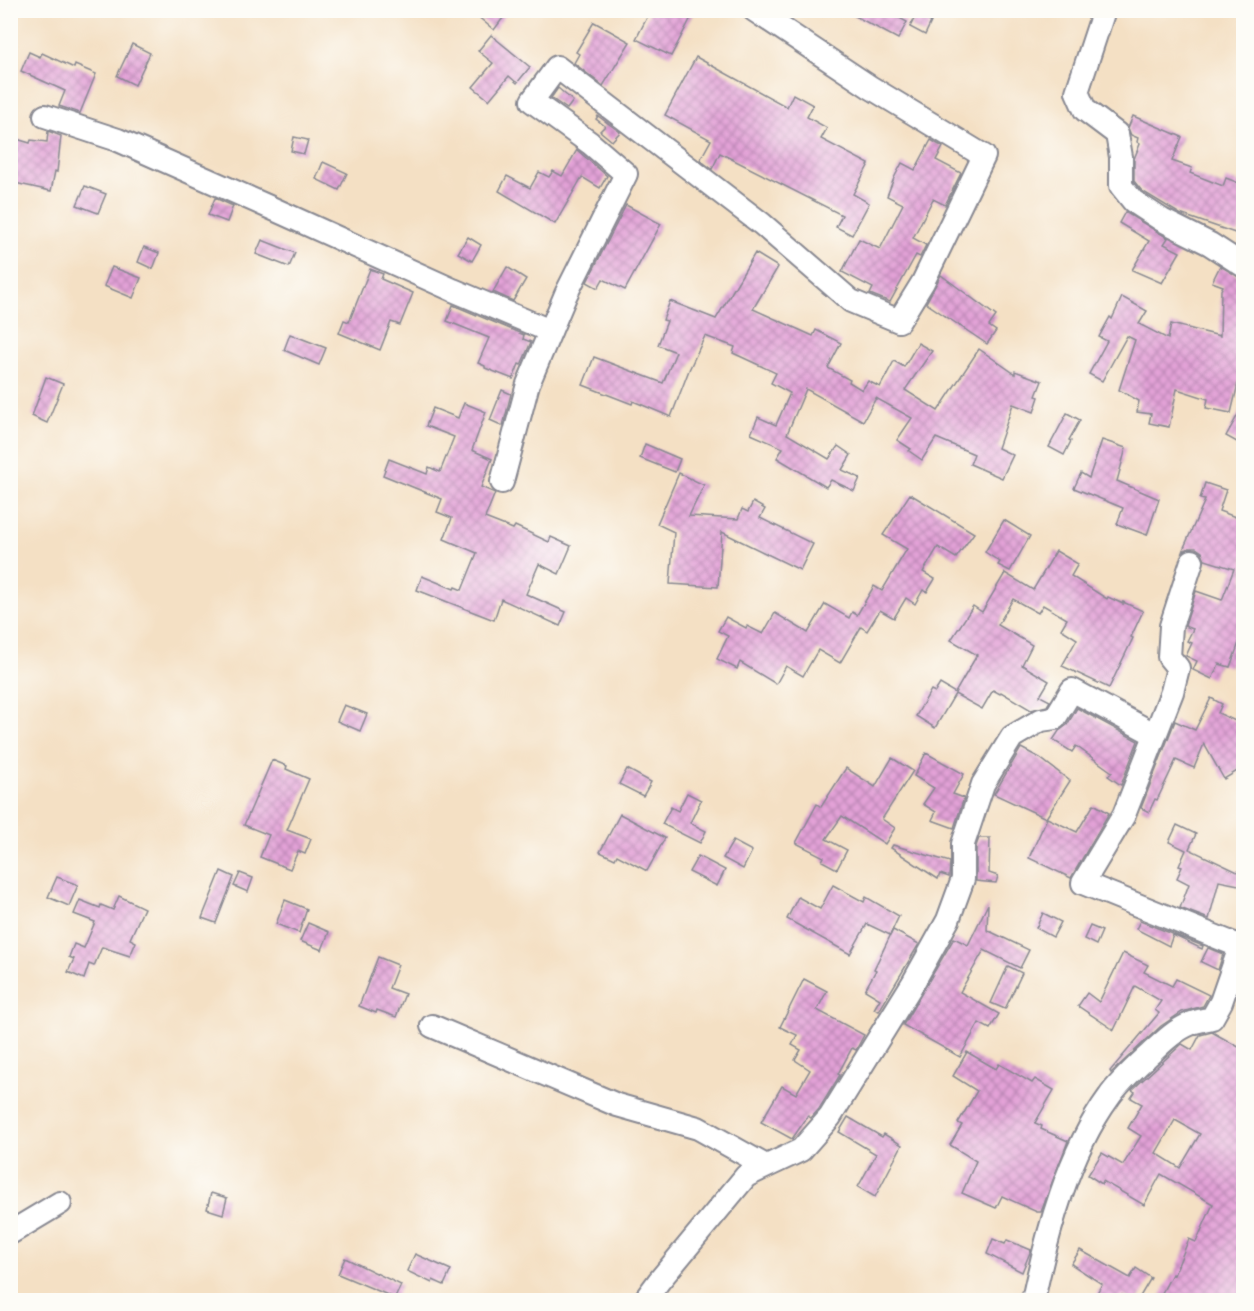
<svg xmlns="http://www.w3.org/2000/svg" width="1254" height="1311" font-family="'Playpen Sans',sans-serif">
<defs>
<pattern id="building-cross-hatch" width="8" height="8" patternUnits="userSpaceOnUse" patternTransform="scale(1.5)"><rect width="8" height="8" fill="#e3a2d7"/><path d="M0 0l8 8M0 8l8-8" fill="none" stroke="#b784b2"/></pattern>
</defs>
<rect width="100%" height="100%" fill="#fdfcf7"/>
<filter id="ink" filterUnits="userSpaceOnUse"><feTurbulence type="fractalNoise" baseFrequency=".0167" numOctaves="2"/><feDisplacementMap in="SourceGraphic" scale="12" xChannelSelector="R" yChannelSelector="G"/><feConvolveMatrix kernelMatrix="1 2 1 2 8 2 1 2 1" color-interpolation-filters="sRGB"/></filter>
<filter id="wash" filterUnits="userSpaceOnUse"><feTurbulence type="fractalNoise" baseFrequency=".008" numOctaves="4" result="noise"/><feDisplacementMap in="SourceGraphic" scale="24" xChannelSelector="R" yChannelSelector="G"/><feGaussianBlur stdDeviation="1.35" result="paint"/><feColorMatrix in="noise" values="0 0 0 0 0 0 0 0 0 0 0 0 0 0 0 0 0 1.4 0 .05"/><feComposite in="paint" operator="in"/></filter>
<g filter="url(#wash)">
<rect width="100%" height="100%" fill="#f4e0c4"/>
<g id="blocks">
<g fill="url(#building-cross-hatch)" fill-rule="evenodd">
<path d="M470 10H509L494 30Z"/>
<path d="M651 10H695L671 56 636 39Z"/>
<path d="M844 10H885L907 22 898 39Z"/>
<path d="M916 15 931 22 925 35 910 27Z"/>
<path d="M594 22 630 42 603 86 574 63 579 54 576 52Z"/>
<path d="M491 35 530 67 517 83 509 76 489 100 473 87 493 63 478 51Z"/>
<path d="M132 44 150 53 135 85 117 76Z"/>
<path d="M29 52 40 57 42 53 74 68 75 65 96 74 80 113 59 106 65 91 21 71Z"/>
<path d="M696 57 787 107 793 94 813 105 807 117 827 128 821 139 869 164 853 194 869 203 852 235 836 227 842 215 720 153 712 169 700 160 711 140 665 115Z"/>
<path d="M558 88 573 101 567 109 551 98Z"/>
<path d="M598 116 620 132 612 141 600 131 605 126 596 119Z"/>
<path d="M1133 116 1182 137 1172 161 1192 168 1190 173 1223 186 1226 178 1244 185V218L1238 234 1180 214 1142 191 1134 181V159L1140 144 1137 142 1138 138 1131 135 1128 128Z"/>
<path d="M48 131 61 136 57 172 55 171 51 191 10 182V137L30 143 31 140 47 142Z"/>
<path d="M294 137 308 140 304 154 291 151Z"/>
<path d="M931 140 943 147 936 160 961 173 945 205 933 199 913 238 926 245 920 257 916 255 890 302 870 294 873 288 842 272 859 239 880 249 903 204 887 196 894 178 902 163 915 170Z"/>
<path d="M577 150 607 176 600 188 582 177 555 224 499 191 507 176 530 188 539 172 549 177 553 171 562 176Z"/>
<path d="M323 162 347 173 339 190 316 179Z"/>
<path d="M85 186 106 194 98 213 77 205Z"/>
<path d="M215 198 233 206 227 222 208 215Z"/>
<path d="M626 205 661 224 625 290 603 279 598 288 587 282Z"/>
<path d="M1125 212 1168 238 1164 244 1180 252 1162 283 1132 270 1149 241 1119 223Z"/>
<path d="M468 237 481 245 472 261 458 253Z"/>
<path d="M262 240 295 253 289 267 256 254Z"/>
<path d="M144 247 159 253 153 269 138 262Z"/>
<path d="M755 253 778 267 753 309 813 336 816 330 841 343 828 368 850 380 849 382 862 390 868 381 880 387 894 361 904 367 918 343 932 351 905 390 938 411 979 349 1015 374V371L1042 381 1036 396 1039 397 1034 412 1013 404 998 448 1013 455 1002 478 970 464 974 454 936 438 922 460 909 451 911 449 897 440 912 418 876 398 863 421 806 389 787 434 829 459 838 446 851 455 842 470 860 478 854 491 831 480 826 487 777 458 783 448 751 434 758 417 776 425 790 393 771 383 776 373 733 353 735 347 705 336 689 370 671 417 633 401 632 404 583 385 594 357 663 383 676 352 658 345 667 321 663 320 670 301 716 319Z"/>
<path d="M1220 266 1244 279V359L1231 413 1206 408 1208 399 1177 389 1169 427 1149 423 1151 414 1137 412 1139 401 1119 390 1135 340 1127 336 1102 381 1089 374 1107 341 1099 337 1110 317 1112 319 1122 297 1147 311 1139 324 1168 339 1171 324 1220 336 1221 290 1223 286 1212 282Z"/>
<path d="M112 267 141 278 133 298 104 286Z"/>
<path d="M507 267 526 279 513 301 493 292Z"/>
<path d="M370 269 383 274 381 279 413 293 400 325 391 322 380 350 339 333 344 320 349 322Z"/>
<path d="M941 275 996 316 989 326 996 331 987 344 926 303Z"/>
<path d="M453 305 524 335 523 339 531 342 521 365 519 364 513 379 485 368V366L478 363 489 338 447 321Z"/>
<path d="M290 334 326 348 319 365 284 350Z"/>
<path d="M46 377 63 384 47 423 32 416Z"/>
<path d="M502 390 511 394 503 426 490 420Z"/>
<path d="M464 403 486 412 472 450 492 459 481 487 495 493 485 518 513 529 515 526 549 542 551 537 571 546 559 574 539 564 526 594 566 612 560 626 501 599 494 620 417 590 422 576 454 589 455 587 462 590 477 553 444 539 452 518 437 512 442 499 383 475 389 459 427 474 429 467 440 472 454 437 426 426 433 408 458 418Z"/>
<path d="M1244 404V446L1226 436Z"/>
<path d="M1067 413 1080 420 1069 440 1071 441 1064 455 1049 447Z"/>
<path d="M1102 440 1126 448 1117 481 1159 499 1147 535 1117 524 1123 508 1074 488 1081 473 1089 478Z"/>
<path d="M645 444 680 459 675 472 640 458Z"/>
<path d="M679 473 704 485 689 516 738 519 742 509 748 512 753 502 765 509 760 518 813 544 800 570 722 532 718 587 670 584 674 532 657 524Z"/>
<path d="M1205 483 1226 490 1219 511 1244 520V645L1239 643 1230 667 1219 664 1212 679 1193 670 1197 661 1186 656 1192 643 1187 641 1193 629 1185 626 1196 591 1222 600 1234 569 1205 560 1202 552 1196 548H1189L1182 552 1205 500 1200 499Z"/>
<path d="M910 494 974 533 956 558 938 547 923 572 935 579 927 592 923 590 915 604 906 598 894 618 880 610 867 631 861 627 840 663 818 650 803 676 786 666 776 684 740 662 737 669 717 659 728 636 718 631 726 617 746 628 747 626 763 634 775 613 808 633 825 604 849 618 852 612 857 615 874 586 882 591 907 549 883 535Z"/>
<path d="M1004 520 1030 536 1010 571 998 565 1000 562 985 552Z"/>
<path d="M1056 551 1078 564 1071 576 1107 599 1108 597 1123 604V602L1143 611 1131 637 1133 638 1109 688 1062 666 1077 639 1061 629 1067 619 1043 605 1038 613 1013 599 998 625 1032 645 1022 665 1049 681 1040 696 1050 701 1047 706 1031 710 1001 692 1000 694 993 690 982 709 955 694 935 728 916 716 931 690 935 692 940 684 955 693 977 655 951 640 973 606 982 612 1005 573 1033 590Z"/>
<path d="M1211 698 1222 704 1218 713 1244 725V767L1224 779 1204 744 1194 768 1176 760 1157 800 1155 799 1149 812 1141 808 1175 721 1195 730Z"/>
<path d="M344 705 367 714 360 731 337 721Z"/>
<path d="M1077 708 1138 741 1121 785 1108 776 1112 772 1076 746 1072 752 1053 740 1059 731 1067 725Z"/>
<path d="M1021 748 1040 758 1070 781 1046 818 994 794Z"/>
<path d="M926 753 964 774 953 794 964 798 954 828 932 820 936 812 923 804 934 788 914 776Z"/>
<path d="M892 758 913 771 882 819 895 828 885 844 842 816 826 839 847 850 837 869 822 861 824 857 796 843 817 804 821 807 846 768 875 787Z"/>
<path d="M272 760 287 766 286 769 309 779 287 830 311 839 305 854 298 851 290 869 260 857 269 835 244 825Z"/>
<path d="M627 769 651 782 643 796 619 784Z"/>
<path d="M687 793 701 800 690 823 706 831 700 843 662 824 671 807 678 811Z"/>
<path d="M1094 804 1109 813 1071 878 1029 858 1047 818 1077 832Z"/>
<path d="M620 814 665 838 647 871 617 855 615 859 600 852Z"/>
<path d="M1177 825 1196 834 1189 849 1244 875V886L1219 881 1209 919 1180 908 1189 884 1177 878 1182 867 1179 866 1186 850 1169 842Z"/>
<path d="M979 838H990L989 873 998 876 996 883 976 881V846Z"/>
<path d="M733 841 752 851 743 869 723 858Z"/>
<path d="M893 845 950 862 949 877 940 874 938 879 891 848Z"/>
<path d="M698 856 725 870 717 886 689 872Z"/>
<path d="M221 871 234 877 216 923 202 918Z"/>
<path d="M240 873 253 878 248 892 234 886Z"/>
<path d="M57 877 78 885 69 906 48 897Z"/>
<path d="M833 885 864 902 866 897 899 916 890 935 867 924 850 954 787 919 798 897 820 909Z"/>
<path d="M119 896 144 908 130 939 136 942 130 956 102 947 94 966 89 964 84 979 68 972 74 959 69 957 74 944 84 948 95 922 74 914 80 900 100 908 101 905 113 910Z"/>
<path d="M285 900 307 909 299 933 276 924Z"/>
<path d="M988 904 987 930 1029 950 1020 968 984 950 960 992 999 1014 990 1029 979 1023 960 1057 903 1025 954 938 968 945Z"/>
<path d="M1043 913 1061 922 1053 937 1036 928Z"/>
<path d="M1140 921 1203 946 1202 949 1173 935 1169 946 1136 929Z"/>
<path d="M308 923 329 932 322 950 300 941Z"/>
<path d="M1090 926 1102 931 1096 945 1084 939Z"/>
<path d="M893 930 919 944 879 1011 874 1009 880 999 865 990 876 970 874 969Z"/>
<path d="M1208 948 1223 954 1218 970 1201 962Z"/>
<path d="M1123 953 1148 965 1144 972 1172 986 1176 979 1209 995 1203 1006 1182 1012 1161 1026 1111 1073 1110 1071 1159 1013 1155 1010 1161 1001 1135 986 1114 1030 1078 1006 1087 993 1099 1002Z"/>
<path d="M378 957 398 965 389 988 405 994 396 1017 377 1010 376 1013 359 1006Z"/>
<path d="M1008 966 1022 973 1005 1009 991 1003Z"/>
<path d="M804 979 827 991 817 1010 864 1035 856 1050 852 1048 838 1074 840 1075 819 1109 811 1118 808 1116 792 1139 761 1122 782 1086 796 1094 810 1070 795 1060 801 1050 792 1045 797 1035 780 1027Z"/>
<path d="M1212 1032 1244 1050V1300H1172L1161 1295 1172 1274 1174 1275 1189 1239 1196 1242 1213 1204 1161 1174 1144 1205 1103 1181 1102 1184 1088 1175 1102 1153 1123 1165 1141 1136 1128 1128 1142 1104 1131 1098 1135 1092 1132 1090 1182 1044 1192 1050 1200 1035ZM1175 1120 1200 1134 1180 1168 1156 1153Z"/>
<path d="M967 1052 996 1069 999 1064 1032 1083 1035 1079 1054 1090 1035 1123 1042 1126 1041 1129 1068 1141 1041 1212H1037L1002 1196 996 1208 962 1193 976 1161 950 1145 962 1125 958 1123 977 1091 953 1076Z"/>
<path d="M848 1117 882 1137 884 1134 902 1145 875 1197 858 1187 876 1154 839 1132Z"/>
<path d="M211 1193 227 1198 223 1214 207 1209Z"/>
<path d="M993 1239 1005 1244 1007 1240 1031 1250 1022 1272 987 1254Z"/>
<path d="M1080 1250 1130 1278 1136 1268 1151 1278 1138 1300H1131L1122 1295 1119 1300H1093L1102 1284 1071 1264Z"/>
<path d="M415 1254 451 1270 444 1285 433 1280 432 1283 407 1271Z"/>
<path d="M345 1258 401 1285 395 1298 338 1274Z"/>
</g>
</g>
</g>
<g filter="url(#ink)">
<use href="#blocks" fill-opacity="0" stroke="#888891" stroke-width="1.5"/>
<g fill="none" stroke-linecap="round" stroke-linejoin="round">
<g stroke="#888891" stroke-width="26">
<g id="minor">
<path d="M1104 10 1077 92 1085 110 1117 134 1121 157V186L1133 201 1162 220 1210 244 1244 266"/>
<path d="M45 116 118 140 269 207 453 290 550 331"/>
<path d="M502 482 528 384 566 294 626 174 590 143 532 101 557 67 762 224 851 301 899 321 923 282 984 156 870 87 754 10"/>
<path d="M1192 561 1171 626 1169 657 1178 668 1172 692 1124 815 1083 883 1244 948"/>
<path d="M432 1026 617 1105 698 1128 766 1166"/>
<path d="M10 1233 60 1203"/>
<path d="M645 1300 659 1281 746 1176 801 1150 830 1117 913 983 948 920 963 879V844L983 784 1012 737 1041 720 1055 718 1072 690 1154 734"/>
<path d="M1033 1300C1047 1234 1068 1153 1109 1097 1120 1081 1136 1067 1150 1054 1162 1043 1175 1030 1190 1024 1196 1021 1205 1020 1212 1018L1221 1002 1240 947"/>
</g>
</g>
<use href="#minor" stroke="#fff" stroke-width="22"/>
</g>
</g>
<rect width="1254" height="1311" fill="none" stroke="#fdfcf7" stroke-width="36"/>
</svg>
